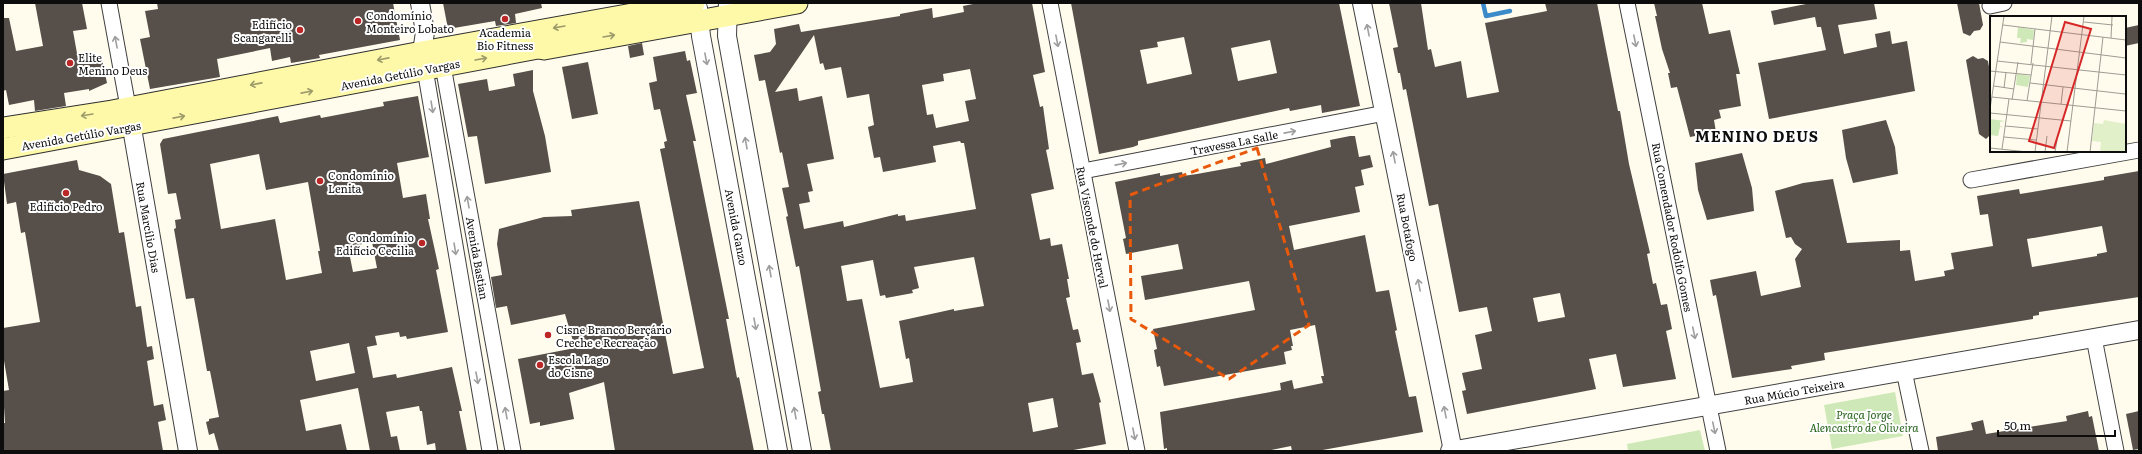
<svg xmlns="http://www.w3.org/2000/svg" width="2142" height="454" font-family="Literata,serif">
<rect width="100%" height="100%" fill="#fffced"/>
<g fill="#cfe8b8">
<path d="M1895 392 1903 436 1832 449 1824 405Z"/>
<path d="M1700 430 1705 451H1628L1627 444Z"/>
</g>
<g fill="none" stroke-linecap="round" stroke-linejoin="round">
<path stroke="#3b8bcb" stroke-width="4.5" d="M1483 3 1486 16 1510 11"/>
</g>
<g fill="#564f4a" fill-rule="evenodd">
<path d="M35 3H82L87 29 73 31 78 59 101 55 107 83 89 91V89L64 93 66 106 35 111 34 100 9 105 6 90 3 91V18H9L16 51 43 46Z"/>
<path d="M157 3H393L400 40 319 55 320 58 291 63 290 57 272 61 270 48 217 59 220 77 150 89 140 39 150 37 145 11 158 9Z"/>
<path d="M443 3H541L542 8 515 14 516 23 496 26 495 21 448 29Z"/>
<path d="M978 3H1032L1045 72 1033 75 1040 107 1043 106 1049 149 1046 150 1054 189 1031 194 1040 240 1050 238 1051 246 1062 244 1069 279H1067L1070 297 1066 298 1073 330 1078 329 1081 342 1076 343 1082 375 1093 373 1101 402 1099 403 1106 444 1068 451H831L824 414H822L818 392 821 391 799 266 796 267 786 217 788 216 782 188 789 187 782 152 780 153 765 80 759 81 754 55 770 52 776 44 774 29 799 24 801 32 900 16V14L932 8 933 18 964 12 963 6ZM814 35 820 64 823 63 825 70 841 67 847 98 869 94 874 125 868 127 874 158 880 157 883 172 936 162 933 146 960 141 961 143H964L976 209 906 221 905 215 898 216V214L844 227 843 221 804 229 799 204 810 202 808 192 813 191 807 164 834 159 822 96 799 101 797 88 775 92ZM970 69 976 99 965 101 969 121 936 128 933 114 927 115 922 85 944 81 943 74ZM974 257 984 306 954 311V309L899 321 906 359 909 358 913 382 880 388 862 299 847 301 841 266 873 260 880 296 885 295 886 298 913 293 912 290 919 288 914 267ZM1053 398 1058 427 1033 432 1028 403Z"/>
<path d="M1071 3H1339L1360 106 1322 113 1321 105 1290 111 1289 108 1161 136 1138 141V145L1133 147 1099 154ZM1184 37 1192 74 1147 84 1140 50 1158 47 1157 42ZM1270 40 1277 73 1238 81 1231 48Z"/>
<path d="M1389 3H1421L1428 50 1431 49 1435 67 1461 61 1467 98 1499 92 1485 23 1547 11 1545 3H1597L1618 111H1620L1629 164 1650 253 1647 254 1653 284 1656 283 1661 305 1667 304 1672 329 1666 331 1676 379 1623 387 1616 354 1589 359 1596 389 1467 414 1462 391 1466 390 1462 373 1482 369 1475 335 1492 331 1487 307 1459 312 1438 204 1429 206 1406 89 1403 90 1400 73H1398L1393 48 1398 47ZM1560 293 1565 317 1538 322 1533 298Z"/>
<path d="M1654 3H1702L1709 34 1730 30 1740 74H1736L1741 106 1719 110 1721 118 1714 120 1716 132 1690 137 1677 87 1671 88 1668 73H1670L1662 49 1655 16H1657Z"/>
<path d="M1811 3H1874L1877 19 1838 25 1844 54 1877 47 1875 34 1890 31 1892 44 1907 41 1915 91 1769 119 1758 63 1826 50 1821 27H1817L1815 17 1774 25 1771 11Z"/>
<path d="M1957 3H1979L1983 25 1980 30 1974 31 1970 36 1963 33Z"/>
<path d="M2139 25V43L2125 46V28Z"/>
<path d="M642 43 644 55 630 58 628 46Z"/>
<path d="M685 51 687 61 690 60 697 93 686 95 696 141H693L729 319H726L737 378 739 377 754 451H615L604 382 569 393 574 419 540 426V422L530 424 518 359 575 348 565 314 511 325 507 306 496 308 491 277 502 275 497 244 499 229 544 217 572 216 571 210 639 201 673 374 704 368 660 149 665 148 664 142 667 141 660 109 654 110 649 83 657 81 653 57Z"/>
<path d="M1973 56 1978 59 1983 58 1988 61 1991 79V134L1986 139 1979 134 1966 60Z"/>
<path d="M588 62 598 114 572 119 562 67Z"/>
<path d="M533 70V91L545 136 551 172 485 184 477 136 468 137 458 84 487 79 489 91 515 86 513 74Z"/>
<path d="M418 96 429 157 397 163 403 198 426 194 430 219H428L439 269 436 270 448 332 407 339 406 336 400 337 399 332 375 336 377 345 367 347 373 378 396 374 397 378 452 367 462 411H459L467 451H436L435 443 427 445 422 411H420L419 406 386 412 391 437 397 436 400 451H370L358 388 300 400 306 431 341 424 347 451H219L214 433 209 435 206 422 209 421V419L219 417 210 371H207L194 298 186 299 174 229 176 228 175 220 181 219 176 193 168 194 160 144 163 139 278 116 280 123 320 115 321 118 384 106 383 102ZM259 154 266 190 308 182 320 251H318L322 273 286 280 275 219 221 229 210 164ZM372 242 377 268 353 272 348 247ZM349 343 355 373 316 381 310 351Z"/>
<path d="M1886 120 1895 147 1898 174 1853 183 1846 158 1842 130Z"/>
<path d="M1350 136H1355L1359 157 1370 155 1373 167 1361 170 1364 185 1355 187 1360 212 1289 226 1294 250 1365 235 1376 292 1389 290 1397 330 1395 331 1409 397 1416 396 1423 432 1317 451H1292L1291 446 1266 451H1167V448L1164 449 1160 412 1281 390 1280 383 1292 380 1294 389 1323 383 1321 376H1324L1315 325 1290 330 1293 346H1291L1292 350 1284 352 1286 364 1164 386 1160 366 1157 367 1154 350 1157 349 1153 329 1255 310 1249 281 1145 300 1141 276 1183 269 1178 244 1126 254 1123 239 1126 238 1115 182 1160 173V176L1182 172 1183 176 1197 174 1241 166 1240 163 1265 158 1266 164 1331 147 1330 140Z"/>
<path d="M1742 153 1752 188 1754 211 1707 220 1698 190 1695 163Z"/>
<path d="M77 160 79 170 100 176 111 184 119 233 124 232 136 307 141 306 147 347 152 346 154 359 147 361 154 406 163 404 166 420 158 422 163 451H3V423H5L3 391 9 390 3 355V328L40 322 25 232 21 233 16 202 7 204 3 174Z"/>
<path d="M2139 171V297L2039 312V315L2033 316V319L1824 353 1825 360 1791 366 1792 369 1732 378 1716 295 1713 296 1710 280 1756 271 1761 296 1801 287 1795 259 1802 249 1795 244 1791 237 1786 238 1775 191 1803 183 1833 179 1847 243 1900 240V251L1910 250 1915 281 1945 276 1944 271 1954 269 1951 253 1993 246 1988 214 1980 215 1977 196 2019 189 2020 194 2104 180V177ZM2102 226 2107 252 2097 254V256L2032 267 2027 239Z"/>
<path d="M2088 411 2089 417 2092 416 2099 451H1938L1936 437 1973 430 1971 423 1983 420 1986 434 2067 421 2066 416Z"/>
<path d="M2139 411V449L2133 450 2126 414Z"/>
</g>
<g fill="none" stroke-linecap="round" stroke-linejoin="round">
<g stroke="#404040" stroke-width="17">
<g id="minor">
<path d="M109 3 128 107"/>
<path d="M1050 3 1137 451"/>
<path d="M1627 3 1718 451"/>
<path d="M1990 6 2004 3"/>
<path d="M443 66 513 451"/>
<path d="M425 69 490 451"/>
<path d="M1083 171 1385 113"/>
<path d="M1971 180 2139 150"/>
<path d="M2094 338 2116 451"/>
<path d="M1904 371 1921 451"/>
</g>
</g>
<g stroke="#404040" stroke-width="20">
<g id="tertiary">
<path d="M420 3 425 32 422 52 424 65"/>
<path d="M728 3 727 36 802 451"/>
<path d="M1362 3 1453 451"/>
<path d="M698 8 701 36 778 451"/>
<path d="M129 111 188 451"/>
<path d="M1450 451 2139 330"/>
</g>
</g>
<g stroke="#2f2f2f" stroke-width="23">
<g id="secondary">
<path d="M3 128 112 111 422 52 694 3"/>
<path d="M3 149 538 48 544 49 797 3"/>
</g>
</g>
<use href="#minor" stroke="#fff" stroke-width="15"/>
<use href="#tertiary" stroke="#fff" stroke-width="18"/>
<use href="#secondary" stroke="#fef9a9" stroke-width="21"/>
</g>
<defs><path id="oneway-shaft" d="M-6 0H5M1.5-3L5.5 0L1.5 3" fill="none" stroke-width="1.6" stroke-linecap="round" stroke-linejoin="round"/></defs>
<g stroke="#9e9b6b">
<use href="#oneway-shaft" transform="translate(559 27) rotate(170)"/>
<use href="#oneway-shaft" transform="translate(609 36) rotate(-10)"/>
<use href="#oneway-shaft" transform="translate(383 59) rotate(169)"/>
<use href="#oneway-shaft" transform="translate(481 59) rotate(-10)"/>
<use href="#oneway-shaft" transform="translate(256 84) rotate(169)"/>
<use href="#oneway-shaft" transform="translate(307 92) rotate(-11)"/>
<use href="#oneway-shaft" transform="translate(87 115) rotate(171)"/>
<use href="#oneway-shaft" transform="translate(179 117) rotate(-11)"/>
</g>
<g stroke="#9e9e9e">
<use href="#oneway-shaft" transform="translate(1368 30) rotate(-101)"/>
<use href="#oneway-shaft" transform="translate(1057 41) rotate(79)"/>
<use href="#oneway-shaft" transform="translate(1635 41) rotate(79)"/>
<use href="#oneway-shaft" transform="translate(116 42) rotate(-101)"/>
<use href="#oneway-shaft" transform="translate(706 59) rotate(79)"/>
<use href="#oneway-shaft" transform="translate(432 107) rotate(81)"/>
<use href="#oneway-shaft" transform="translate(1290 132) rotate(-11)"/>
<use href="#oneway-shaft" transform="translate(746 143) rotate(-100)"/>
<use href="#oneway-shaft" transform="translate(1394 157) rotate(-101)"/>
<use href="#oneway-shaft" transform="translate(1121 164) rotate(-11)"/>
<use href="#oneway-shaft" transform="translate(468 202) rotate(-100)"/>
<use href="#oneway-shaft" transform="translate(455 249) rotate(81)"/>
<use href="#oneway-shaft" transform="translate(770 271) rotate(-100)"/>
<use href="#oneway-shaft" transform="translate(1419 285) rotate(-101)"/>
<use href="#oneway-shaft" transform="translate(1109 306) rotate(79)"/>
<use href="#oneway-shaft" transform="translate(755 324) rotate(80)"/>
<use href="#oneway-shaft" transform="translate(1694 333) rotate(78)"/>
<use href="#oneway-shaft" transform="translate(477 378) rotate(80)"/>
<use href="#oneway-shaft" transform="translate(1445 412) rotate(-101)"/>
<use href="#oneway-shaft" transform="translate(506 413) rotate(-100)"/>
<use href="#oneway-shaft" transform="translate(795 413) rotate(-100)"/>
<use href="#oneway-shaft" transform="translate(1714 428) rotate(78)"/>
<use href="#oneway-shaft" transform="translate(1134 434) rotate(79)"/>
</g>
<path fill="none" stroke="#e8590c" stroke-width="3" stroke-dasharray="8 5" stroke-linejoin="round" d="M1257 148 1309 325 1229 379 1131 319 1130 195Z"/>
<g fill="#bb2727" stroke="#fff" stroke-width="1.5">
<circle cx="505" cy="19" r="4"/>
<circle cx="358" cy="21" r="4"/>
<circle cx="300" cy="30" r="4"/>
<circle cx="70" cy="63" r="4"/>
<circle cx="320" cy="181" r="4"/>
<circle cx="66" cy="193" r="4"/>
<circle cx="422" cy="243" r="4"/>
<circle cx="548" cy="335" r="4"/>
<circle cx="540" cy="365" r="4"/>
</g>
<g text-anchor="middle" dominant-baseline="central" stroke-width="4" stroke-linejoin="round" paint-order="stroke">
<g font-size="11" fill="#0d0d0d" stroke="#fff" text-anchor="start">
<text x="366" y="15">Condomínio<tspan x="366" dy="13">Monteiro Lobato</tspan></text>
<text x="292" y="24" text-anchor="end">Edifício<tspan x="292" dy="13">Scangarelli</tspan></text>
<text x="505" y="32" text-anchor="middle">Academia<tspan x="505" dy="13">Bio Fitness</tspan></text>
<text x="78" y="57">Elite<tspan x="78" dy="13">Menino Deus</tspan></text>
<text x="328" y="175">Condomínio<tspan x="328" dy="13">Lenita</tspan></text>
<text x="66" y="206" text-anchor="middle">Edifício Pedro</text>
<text x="414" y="237" text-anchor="end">Condomínio<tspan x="414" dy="13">Edifício Cecilia</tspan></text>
<text x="556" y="329">Cisne Branco Berçário<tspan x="556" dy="13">Creche e Recreação</tspan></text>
<text x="548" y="359">Escola Lago<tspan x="548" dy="13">do Cisne</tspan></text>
</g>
<g font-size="11" fill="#0d0d0d" stroke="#fff">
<text transform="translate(400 74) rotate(-11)">Avenida Getúlio Vargas</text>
<text transform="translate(81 135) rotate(-10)">Avenida Getúlio Vargas</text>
<text transform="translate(1234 142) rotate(-11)">Travessa La Salle</text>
<text transform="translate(149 227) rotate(80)">Rua Marcílio Dias</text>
<text transform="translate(737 227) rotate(79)">Avenida Ganzo</text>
<text transform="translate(1093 227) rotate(79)">Rua Visconde do Herval</text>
<text transform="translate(1408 227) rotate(79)">Rua Botafogo</text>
<text transform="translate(1673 227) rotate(79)">Rua Comendador Rodolfo Gomes</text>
<text transform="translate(478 258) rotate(80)">Avenida Bastian</text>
<text transform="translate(1794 391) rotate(-10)">Rua Múcio Teixeira</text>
</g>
<g font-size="11" font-style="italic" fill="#29641e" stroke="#fff">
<text x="1864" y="414">Praça Jorge<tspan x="1864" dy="13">Alencastro de Oliveira</tspan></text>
</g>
<g font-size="15" font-weight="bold" letter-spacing="1" fill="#0d0d0d" stroke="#fff">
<text x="1757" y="135">MENINO DEUS</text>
</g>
</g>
<g transform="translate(1990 16)">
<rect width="136" height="136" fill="#fffced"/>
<path d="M28 11 44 14 43 24 37 23V26L30 27 31 22H27ZM27 58 40 60 38 71 26 69ZM0 103 15 105 10 106V110L14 111H10L8 120 0 119Z" fill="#cfe8b8"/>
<path d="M114 104 136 108V136H113L110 134 111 126 102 125 104 107 113 108Z" fill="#e1f0c9"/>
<path fill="none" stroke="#9e9c93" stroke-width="1" d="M86 0H126M94 6 123 9M13 9 136 24M121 22 122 1M10 26 136 42M7 45 136 59M41 48 45 13M0 55 41 59M136 60V101M40 67 135 78M4 70 24 73M14 72 16 56M2 81 136 95M22 84 28 46M37 85 43 47M71 88 73 71M0 93 14 0M0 97 81 105M15 110 48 113M14 121 46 124M0 132 38 136M12 133 19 83M45 136 62 0M55 136 57 120M65 136 67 124M77 136 94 0M100 136 113 21"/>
<path fill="#d62828" fill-opacity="0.15" stroke="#d62828" stroke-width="2" d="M75 6 101 13 64 132 39 125Z"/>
<rect width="136" height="136" fill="none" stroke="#0d0d0d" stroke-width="2"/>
</g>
<rect width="2142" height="454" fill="none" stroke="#0d0d0d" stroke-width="8"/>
<path d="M1998 430v6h117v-6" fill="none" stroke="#0d0d0d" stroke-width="2"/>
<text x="2004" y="430" font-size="12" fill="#0d0d0d" stroke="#ffffff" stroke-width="3" paint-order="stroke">50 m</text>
</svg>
